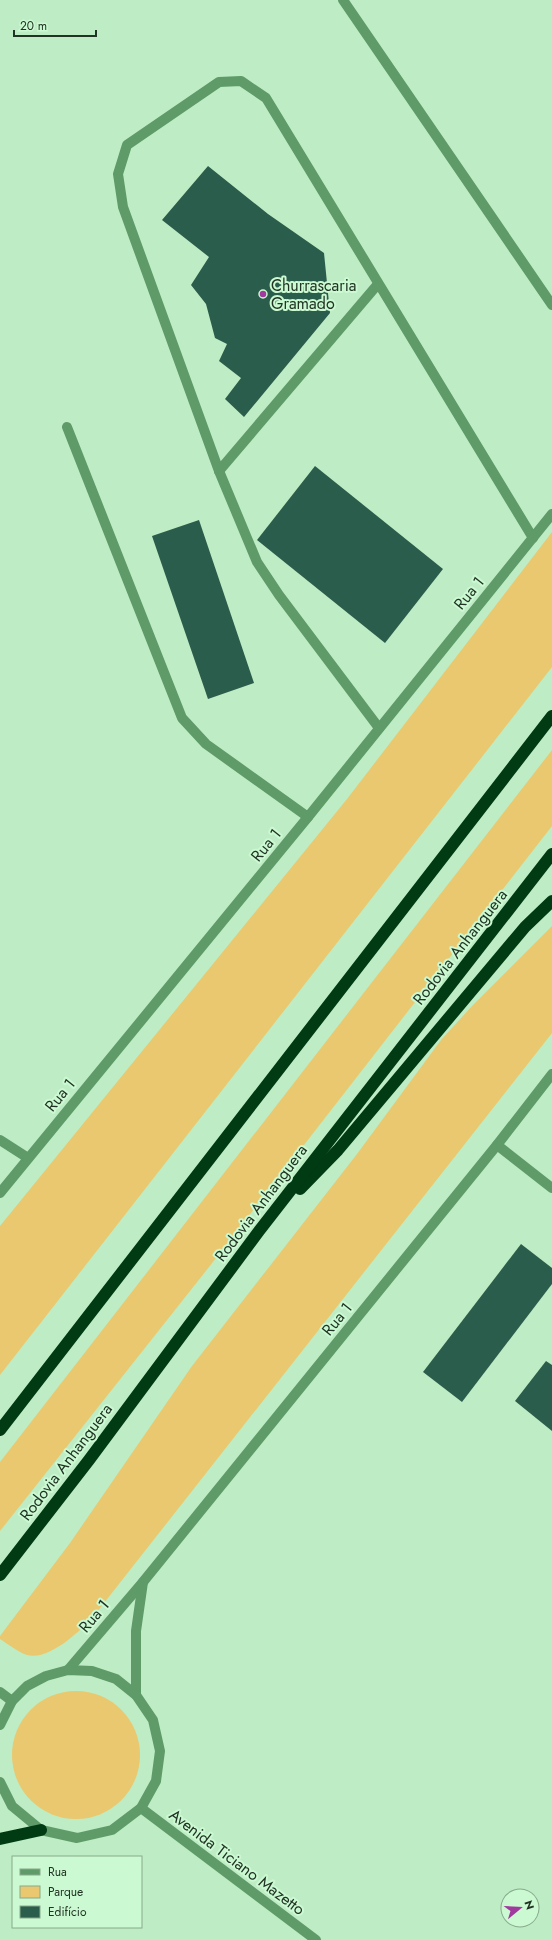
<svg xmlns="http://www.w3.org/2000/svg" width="552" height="1940" font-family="Jost,sans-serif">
<rect width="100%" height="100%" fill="#beecc4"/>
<g fill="#eac86f">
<path d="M552 532V667L0 1375V1226L347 799Z"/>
<path d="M552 750V826L209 1267 0 1531V1462Z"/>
<path d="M552 926V1033L93 1617C80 1631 49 1661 27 1655 18 1652 8 1644 0 1639V1636L70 1543 192 1366 357 1154 441 1040 473 1005Z"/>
<circle cx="76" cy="1755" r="64"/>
</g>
<g fill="#2a5d4c">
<path d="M208 166 268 214 324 253 330 313 244 417 225 399 241 378 219 361 227 344 215 338 206 304 191 285 209 257 162 220Z"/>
<path d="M315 466 443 569 385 643 257 540Z"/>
<path d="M199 520 254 683 208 699 152 536Z"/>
<path d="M521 1244 552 1268V1284L462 1402 423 1372Z"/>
<path d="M546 1361 552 1365V1431L515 1401Z"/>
</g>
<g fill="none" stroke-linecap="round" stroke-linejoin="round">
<g stroke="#5e9b69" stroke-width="10">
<path d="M343 0 552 305"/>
<path d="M67 427 182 718 206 744 308 817"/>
<path d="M219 471 378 284"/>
<path d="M379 728 279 595 257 562 219 471 123 207 118 174 127 145 219 82 241 81 266 98 533 538"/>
<path d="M0 1140 28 1158"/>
<path d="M497 1145 552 1188"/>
<path d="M0 1193 308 817 552 514"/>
<path d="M68 1670 143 1582 497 1145 552 1074"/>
<path d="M0 1692 12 1701"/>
<path d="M136 1695V1631L143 1582"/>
<path d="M0 1725 12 1701 27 1686 46 1676 68 1670 92 1671 116 1679 136 1695 153 1720 160 1751 156 1781 141 1808 112 1830 77 1838 41 1830 12 1806 0 1782"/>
<path d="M141 1808 316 1940"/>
</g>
<g stroke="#013b14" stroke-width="12">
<path d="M300 1189 338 1150 525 927 552 901"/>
<path d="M0 1430 552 716"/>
<path d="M0 1575 89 1460 259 1231 552 854"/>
<path d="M0 1839 41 1830"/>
</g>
</g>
<circle fill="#a13a9e" stroke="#cbf9d1" stroke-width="1.5" cx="263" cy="294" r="4"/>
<g text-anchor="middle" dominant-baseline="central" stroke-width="4" stroke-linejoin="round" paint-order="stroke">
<g font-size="16" fill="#213324" stroke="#cbf9d1" text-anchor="start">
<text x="271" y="285">Churrascaria<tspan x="271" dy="18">Gramado</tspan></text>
</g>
<g font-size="16" fill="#213324" stroke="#cbf9d1">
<text transform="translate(469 593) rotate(-51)">Rua 1</text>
<text transform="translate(266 845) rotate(-51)">Rua 1</text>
<text transform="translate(460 947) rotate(-52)">Rodovia Anhanguera</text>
<text transform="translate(60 1095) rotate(-51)">Rua 1</text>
<text transform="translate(261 1203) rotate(-53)">Rodovia Anhanguera</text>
<text transform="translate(337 1319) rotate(-51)">Rua 1</text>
<text transform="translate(66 1462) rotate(-53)">Rodovia Anhanguera</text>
<text transform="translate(94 1616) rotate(-50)">Rua 1</text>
<text transform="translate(237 1862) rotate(37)">Avenida Ticiano Mazetto</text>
</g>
</g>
<rect x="12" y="1856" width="130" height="72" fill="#cbf9d1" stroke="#87aa8c"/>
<rect x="20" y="1869" width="20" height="6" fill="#5e9b69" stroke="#87aa8c"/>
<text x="48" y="1876" font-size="12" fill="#213324">Rua</text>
<rect x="20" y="1886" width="20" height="12" fill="#eac86f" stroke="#87aa8c"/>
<text x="48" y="1896" font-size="12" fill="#213324">Parque</text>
<rect x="20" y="1906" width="20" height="12" fill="#2a5d4c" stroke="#87aa8c"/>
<text x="48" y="1916" font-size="12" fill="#213324">Edifício</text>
<g transform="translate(520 1908) rotate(72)"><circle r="19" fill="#cbf9d1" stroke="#87aa8c"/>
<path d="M0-3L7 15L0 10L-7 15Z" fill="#a13a9e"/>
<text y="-6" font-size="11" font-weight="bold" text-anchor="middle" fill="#213324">N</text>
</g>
<path d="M14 30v6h82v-6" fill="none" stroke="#213324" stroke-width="2"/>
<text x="20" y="30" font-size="12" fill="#213324" stroke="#cbf9d1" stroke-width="3" paint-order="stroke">20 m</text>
</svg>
